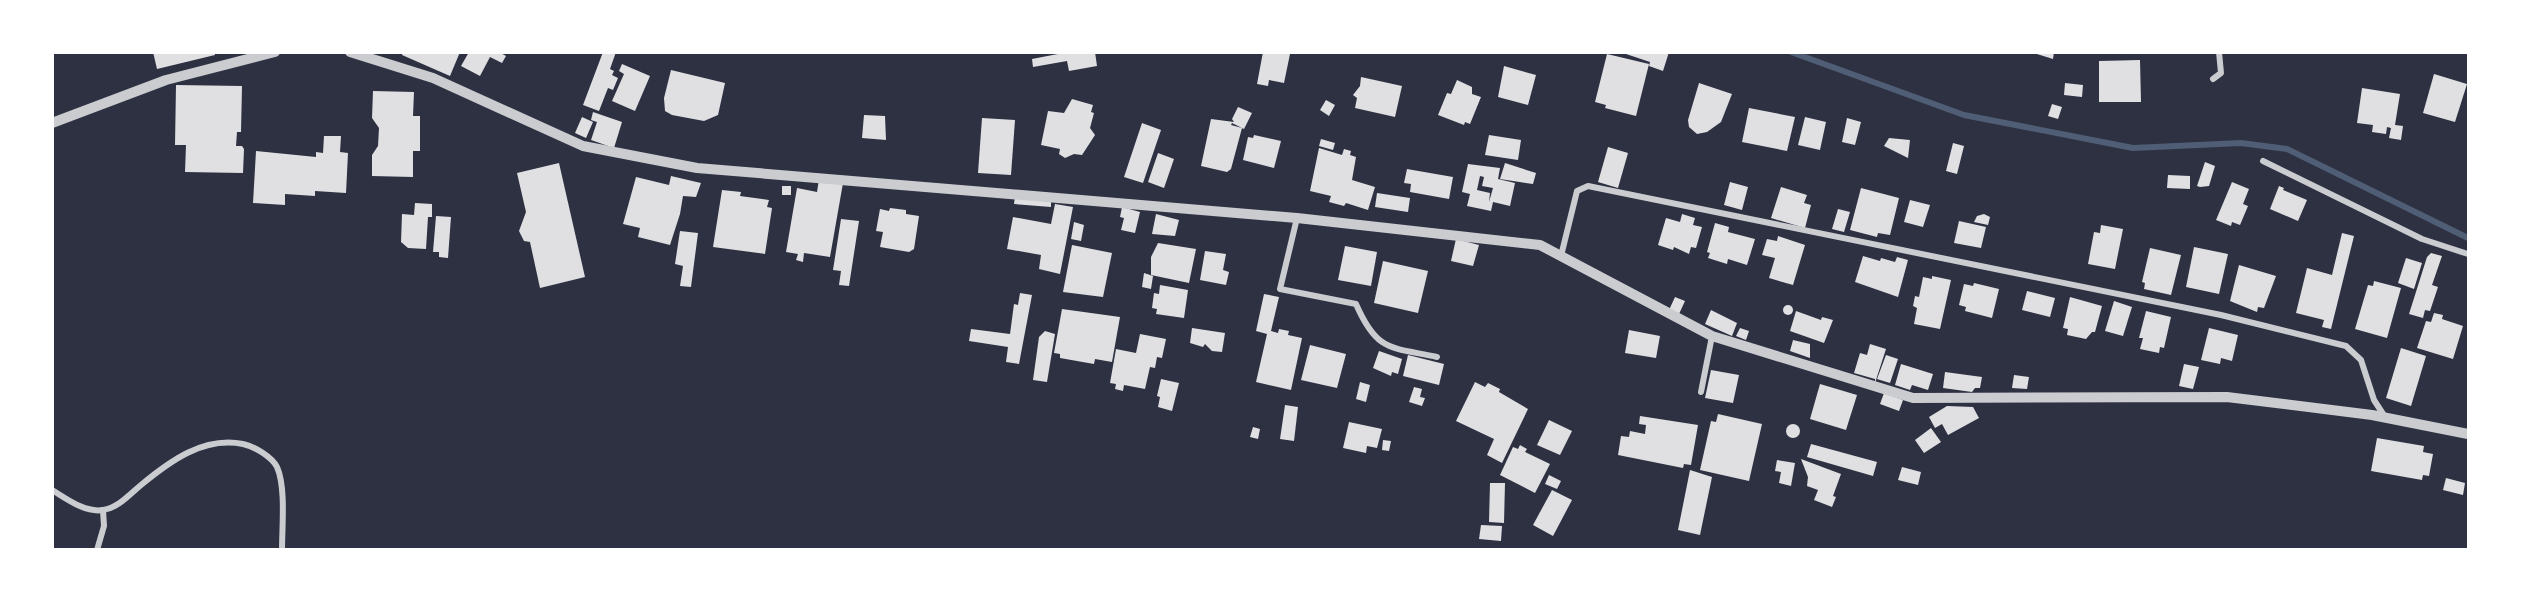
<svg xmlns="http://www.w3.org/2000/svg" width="2521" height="602" font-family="'PT Sans',sans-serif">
<rect width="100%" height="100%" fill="#2d3142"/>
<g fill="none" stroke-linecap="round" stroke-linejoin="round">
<path stroke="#4f5d75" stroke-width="6" d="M1791 52 1964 115 2133 148 2241 143 2287 149 2468 238"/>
</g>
<g fill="#e0e0e3" fill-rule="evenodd">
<path d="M153 52H214L215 55 157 69Z"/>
<path d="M403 52H460L450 76 402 55Z"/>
<path d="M469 52H499L506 56 502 63 490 57 480 76 461 66Z"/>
<path d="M603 52H616L610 69 614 71 612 75 618 78 613 90 608 88 599 111 583 105Z"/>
<path d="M1068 52H1095L1097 66 1069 71 1067 61 1033 67 1032 59Z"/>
<path d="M1263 52 1290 54 1284 83 1269 80 1268 86 1257 84Z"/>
<path d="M1620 52H1669L1663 71 1649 66 1650 62Z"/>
<path d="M2030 52H2054L2053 59Z"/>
<path d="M1607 54 1649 64 1636 116 1605 108 1606 105 1595 102Z"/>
<path d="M2140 60 2141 102H2099V61Z"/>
<path d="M622 64 650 76 635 111 612 101 624 74 619 71Z"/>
<path d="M1504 66 1536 75 1528 105 1498 97Z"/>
<path d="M671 70 725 83 718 115 704 121 672 115 665 111 664 98Z"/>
<path d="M2434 74 2467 84 2455 122 2423 113Z"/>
<path d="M1361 77 1402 86 1395 117 1355 108 1357 98 1353 95 1360 86Z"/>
<path d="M1457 80 1472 87V94L1481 97 1470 124 1465 122 1464 125 1438 115 1447 93 1451 94Z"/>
<path d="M1699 83 1732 94 1721 122 1707 132 1697 134 1689 127 1688 120Z"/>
<path d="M2065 83 2083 85 2082 97 2064 95Z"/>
<path d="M176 85 242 86 241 132H237L236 146H242L244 149 243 173 185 172 186 145H175Z"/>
<path d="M2362 88 2400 94 2395 125 2403 126 2401 140 2389 138 2391 128 2387 127 2386 134 2372 132 2373 125 2357 123Z"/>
<path d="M373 91 414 92 413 116H420V151H413V177L372 176V155L378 146 379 128 372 118Z"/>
<path d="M1072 99 1093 105 1091 112 1094 113 1090 128 1095 135 1082 155 1074 154 1065 158 1059 154 1060 149 1041 145 1048 111 1064 113Z"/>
<path d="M1326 100 1335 105 1329 116 1320 110Z"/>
<path d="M2052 104 2062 107 2058 119 2048 116Z"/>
<path d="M1238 107 1252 113 1244 129 1232 123 1231 125 1242 128 1231 169 1227 172 1201 166 1211 119 1234 122 1232 119Z"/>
<path d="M1749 108 1795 117 1787 151 1742 142Z"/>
<path d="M593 112 622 122 614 148 591 140 597 122 591 120Z"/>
<path d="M864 115 885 116 886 140 862 138Z"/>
<path d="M582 117 593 122 586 138 575 133Z"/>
<path d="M1805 117 1826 122 1820 150 1798 145Z"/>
<path d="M982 118 1015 120 1011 175 978 173Z"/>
<path d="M1847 118 1861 122 1855 145 1842 142Z"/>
<path d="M1142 123 1161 130 1143 183 1124 177Z"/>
<path d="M1254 135 1281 141 1274 168 1243 160 1248 137 1253 138Z"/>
<path d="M1489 135 1521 140 1518 160 1485 155Z"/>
<path d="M324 136H341L340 152 348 153 346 193 315 191V196L285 194V205L253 203 256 151 316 157V152L323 153Z"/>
<path d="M1889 138 1910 140 1908 158 1884 146Z"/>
<path d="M1321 139 1335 143 1333 150 1319 146Z"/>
<path d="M1953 143 1964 146 1957 174 1946 171Z"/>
<path d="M1608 147 1628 153 1618 188 1598 182Z"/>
<path d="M1319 148 1342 155 1344 149 1351 151 1350 155 1356 157 1352 180 1375 187 1368 210 1346 203 1344 206 1329 202 1331 196 1310 191Z"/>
<path d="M1158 153 1174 159 1164 188 1148 182Z"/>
<path d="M2205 162 2215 166 2209 186 2200 187 2197 186Z"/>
<path d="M559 163 585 277 540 288 530 242 524 241 519 231 526 212 517 173Z"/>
<path d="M1505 163 1536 173 1533 184 1500 179Z"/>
<path d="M1468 164 1500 168 1498 179 1515 183 1510 206 1493 202 1491 211 1467 206 1470 194 1462 192ZM1480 176 1484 177 1482 186 1493 188 1489 202 1490 193 1477 190Z"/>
<path d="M1407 169 1453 177 1449 199 1410 192 1411 184 1404 183Z"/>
<path d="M2168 175 2190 176V189L2167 188Z"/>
<path d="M671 176 701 183 696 197 683 196 680 214 670 245 638 237 640 228 623 224 636 177 669 185Z"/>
<path d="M819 179 843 183 830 257 804 253 803 262 796 260 798 254 786 252 797 188 817 192Z"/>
<path d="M1730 182 1748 187 1742 210 1724 205Z"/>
<path d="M2232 182 2249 189 2243 204 2248 206 2240 225 2232 222 2231 226 2216 220Z"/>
<rect x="782" y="186" width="9" height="9"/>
<path d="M2279 186 2284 188 2283 190 2307 200 2298 221 2270 209Z"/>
<path d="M1781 187 1807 195 1804 203 1811 205 1805 228 1771 218Z"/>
<path d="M1861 188 1899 198 1890 235 1878 233 1877 237 1850 230Z"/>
<path d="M722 190 741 192 740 196 769 200 767 207 772 208 765 254 713 247Z"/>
<path d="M1377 193 1410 198 1408 212 1375 207Z"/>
<path d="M1015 196 1051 199V207L1014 204Z"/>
<path d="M1910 200 1930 205 1923 227 1904 222Z"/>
<path d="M415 203 432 204V217H428L426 249 408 248 401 242 402 214 414 215Z"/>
<path d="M1055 204 1073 207 1060 274 1039 269 1041 255 1007 249 1013 217 1051 224Z"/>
<path d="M1122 207 1140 212 1135 233 1121 230 1124 218 1120 217Z"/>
<path d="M890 208 906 210V214L919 216 914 249 909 252 880 247 883 232 876 231 880 209 889 211Z"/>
<path d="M1838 209 1850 212 1844 232 1832 229Z"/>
<path d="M1156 214 1179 220 1175 236 1152 234Z"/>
<path d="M1682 214 1695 218 1693 225 1702 227 1696 248 1691 247 1689 254 1674 247 1673 250 1658 245 1666 218 1680 222Z"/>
<path d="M1984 214 1990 217 1988 225 1974 222 1977 216Z"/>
<path d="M436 216 451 217 448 258 439 257V252H433Z"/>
<path d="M841 219 859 221 849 286 839 285 841 271 833 270Z"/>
<path d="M1959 221 1986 227 1981 248 1954 243Z"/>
<path d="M1074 222 1084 225 1081 241 1071 239Z"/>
<path d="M1715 223 1729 227 1728 232 1755 239 1747 265 1728 259 1727 264 1708 258 1710 253 1707 252Z"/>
<path d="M2101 225 2123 229 2115 269 2088 264 2094 232 2100 233Z"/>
<path d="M680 231 698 233 691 287 680 286 683 266 675 264Z"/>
<path d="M2342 233 2354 236 2331 329 2322 327 2324 320 2296 313 2307 268 2332 275Z"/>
<path d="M1778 236 1805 245 1793 285 1769 278 1775 258 1762 255 1767 239 1777 241Z"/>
<path d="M1456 239 1479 245 1473 266 1451 261Z"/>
<path d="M1158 243 1196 249 1189 283 1151 275V257Z"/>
<path d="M1072 245 1112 253 1103 297 1063 292Z"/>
<path d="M1345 246 1377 252 1371 286 1338 280Z"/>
<path d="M2194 247 2228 254 2219 294 2186 287Z"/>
<path d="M2150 248 2181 255 2171 295 2144 289 2145 283 2142 282Z"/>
<path d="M1205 251 1226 254 1223 270 1229 272 1226 285 1200 280Z"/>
<path d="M2431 253 2442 256 2432 285 2438 287 2430 311 2425 310 2423 318 2409 314 2427 257Z"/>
<path d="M1863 256 1880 261 1881 258 1895 262 1897 257 1908 260 1898 297 1855 282Z"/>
<path d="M2406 258 2422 263 2414 289 2398 283Z"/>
<path d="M1383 261 1428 271 1418 313 1374 303Z"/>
<path d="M2239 265 2276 276 2264 308 2258 307 2257 312 2230 301Z"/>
<path d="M1144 273 1153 276 1151 289 1142 287Z"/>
<path d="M1932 276 1951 280 1940 329 1914 324 1917 308 1913 306 1915 296 1919 297 1923 277 1932 279Z"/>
<path d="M2374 281 2401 288 2387 338 2355 329 2368 285 2373 286Z"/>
<path d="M1974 283 1999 289 1992 318 1965 311 1966 307 1959 305 1964 284 1973 286Z"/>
<path d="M1160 285 1188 290 1184 318 1156 314 1157 309 1152 308 1154 293 1159 294Z"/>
<path d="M2027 291 2055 298 2050 317 2022 310Z"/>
<path d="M1020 293 1032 295 1019 364 1006 362 1008 347 969 341 971 329 1010 334 1014 304 1018 305Z"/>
<path d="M1264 294 1279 297 1271 331 1278 333 1279 329 1289 331 1288 335 1302 338 1291 390 1256 382 1267 334 1256 331Z"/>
<path d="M1675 297 1685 301 1679 314 1669 310Z"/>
<path d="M2070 297 2102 306 2095 332H2092L2086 339 2067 335 2068 329 2063 328Z"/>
<path d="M2114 301 2132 307 2123 336 2105 331Z"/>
<circle cx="1788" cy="310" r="5"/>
<path d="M1062 309 1120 317 1112 362 1095 359 1094 364 1060 358V354L1054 353Z"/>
<path d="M1711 310 1737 323 1732 336 1705 324Z"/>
<path d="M1796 311 1821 320 1822 317 1833 320 1824 343 1790 331Z"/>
<path d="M2146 311 2171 317 2164 348 2160 347 2159 353 2140 349 2143 338H2139Z"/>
<path d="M2434 313 2443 315 2442 319 2463 326 2453 359 2417 348 2426 321 2431 322Z"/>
<path d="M1192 328 1225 333 1222 352 1212 351 1205 344 1203 347 1190 343Z"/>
<path d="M1740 328 1749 331 1746 340 1736 336Z"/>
<path d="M2209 328 2238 335 2232 361 2221 358 2220 364 2201 360Z"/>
<path d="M1629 330 1660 336 1656 358 1625 353Z"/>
<path d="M1045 331 1055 334 1047 382 1033 380 1039 337Z"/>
<path d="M1140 334 1166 339 1162 358 1157 357 1155 368 1150 367 1145 389 1124 385 1123 391 1115 389 1116 384 1110 383 1116 349 1136 353Z"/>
<path d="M1793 340 1810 344V358L1790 351Z"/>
<path d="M1870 344 1886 349 1875 383V379L1854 373 1860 353 1867 355Z"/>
<path d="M1310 345 1346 354 1337 388 1301 380Z"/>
<path d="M2401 348 2426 356 2411 406 2386 398Z"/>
<path d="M1379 351 1402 359 1398 374 1392 372 1391 376 1373 368Z"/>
<path d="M1408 355 1444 364 1439 385 1403 376Z"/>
<path d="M1886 355 1898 359 1890 383 1877 379Z"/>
<path d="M1901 364 1933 374 1928 390 1912 385 1910 390 1895 385Z"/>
<path d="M2184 364 2199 367 2193 389 2179 386Z"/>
<path d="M1711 370 1739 375 1733 403 1705 398Z"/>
<path d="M1945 372 1982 377 1980 388H1975L1972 392 1943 388Z"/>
<path d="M2014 375 2029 377 2027 389 2012 388Z"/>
<path d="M1161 379 1179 383 1172 411 1158 407 1160 397 1157 396Z"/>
<path d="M1360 382 1370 385 1366 402 1356 399Z"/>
<path d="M1475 382 1485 387 1488 383 1500 389 1499 392 1528 409 1502 463 1487 455 1494 439 1456 421Z"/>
<path d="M1820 384 1857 395 1846 430 1810 419Z"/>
<path d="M1414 387 1422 389 1420 397 1425 398 1422 406 1409 402Z"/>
<path d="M1884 393 1903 400 1899 411 1880 404Z"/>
<path d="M1285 405 1298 407 1294 441 1280 439Z"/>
<path d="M1947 406 1973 407 1979 418 1948 435 1942 424 1935 428 1929 417Z"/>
<path d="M1718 414 1762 424 1749 481 1700 470 1711 421 1716 422Z"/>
<path d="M1640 416 1698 425 1691 465 1684 464 1683 468 1618 455 1621 436 1629 437 1630 431 1645 434 1646 425 1639 424Z"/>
<path d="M1549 420 1572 431 1560 455 1537 445Z"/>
<path d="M1349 422 1382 429 1377 448 1367 446 1366 453 1343 448Z"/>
<circle cx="1793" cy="431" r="7"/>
<path d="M1253 427 1260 429 1258 439 1250 437Z"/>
<path d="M1931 428 1941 442 1924 453 1915 440Z"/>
<path d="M2377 438 2424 446 2423 452 2433 454 2429 476 2423 475 2422 480 2371 471Z"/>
<path d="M1383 440 1391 441 1389 451 1382 450Z"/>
<path d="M1811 444 1877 462 1873 476 1807 457Z"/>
<path d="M1520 445 1527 449 1525 452 1550 464 1535 493 1500 475 1513 447 1518 449Z"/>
<path d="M1801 459 1841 474 1833 496 1836 497 1832 507 1814 500 1818 490 1807 486 1808 477Z"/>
<path d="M1777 460 1795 463 1791 486 1779 483 1781 472 1775 471Z"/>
<path d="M1902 467 1921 472 1918 485 1898 480Z"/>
<path d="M1690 470 1712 477 1700 535 1678 530Z"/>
<path d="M1549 475 1561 481 1557 489 1545 484Z"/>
<path d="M2446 478 2465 483 2463 495 2443 490Z"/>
<path d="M1490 483H1505L1504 523 1489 522Z"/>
<path d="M1552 490 1572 500 1553 536 1533 525Z"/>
<path d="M1481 525 1502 526 1501 541 1479 539Z"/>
</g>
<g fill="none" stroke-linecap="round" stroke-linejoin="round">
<g stroke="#caccd0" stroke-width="6">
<path d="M2213 79 2221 73 2219 52"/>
<path d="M2263 161 2422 239 2468 254"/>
<path d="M1297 218 1280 289 1356 304C1377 352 1390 347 1437 357"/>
<path d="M1561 256 1577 191 1588 186 2221 315 2346 346 2361 360 2374 400 2385 417"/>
<path d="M1701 392 1712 336"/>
<path d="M52 490C67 499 85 513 103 510 118 508 129 495 141 485 170 461 204 436 243 444 254 446 272 457 277 467 286 487 282 527 282 550"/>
<path d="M97 550 104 526 103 510"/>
</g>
<g stroke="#caccd0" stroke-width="10">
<path d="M350 52 433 78 583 146 697 168 1297 218 1540 245 1712 336 1913 398 2227 397 2372 415 2468 434"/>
<path d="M52 123 166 80 275 52"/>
</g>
</g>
<rect width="2521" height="602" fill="none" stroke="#ffffff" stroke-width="108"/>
</svg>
